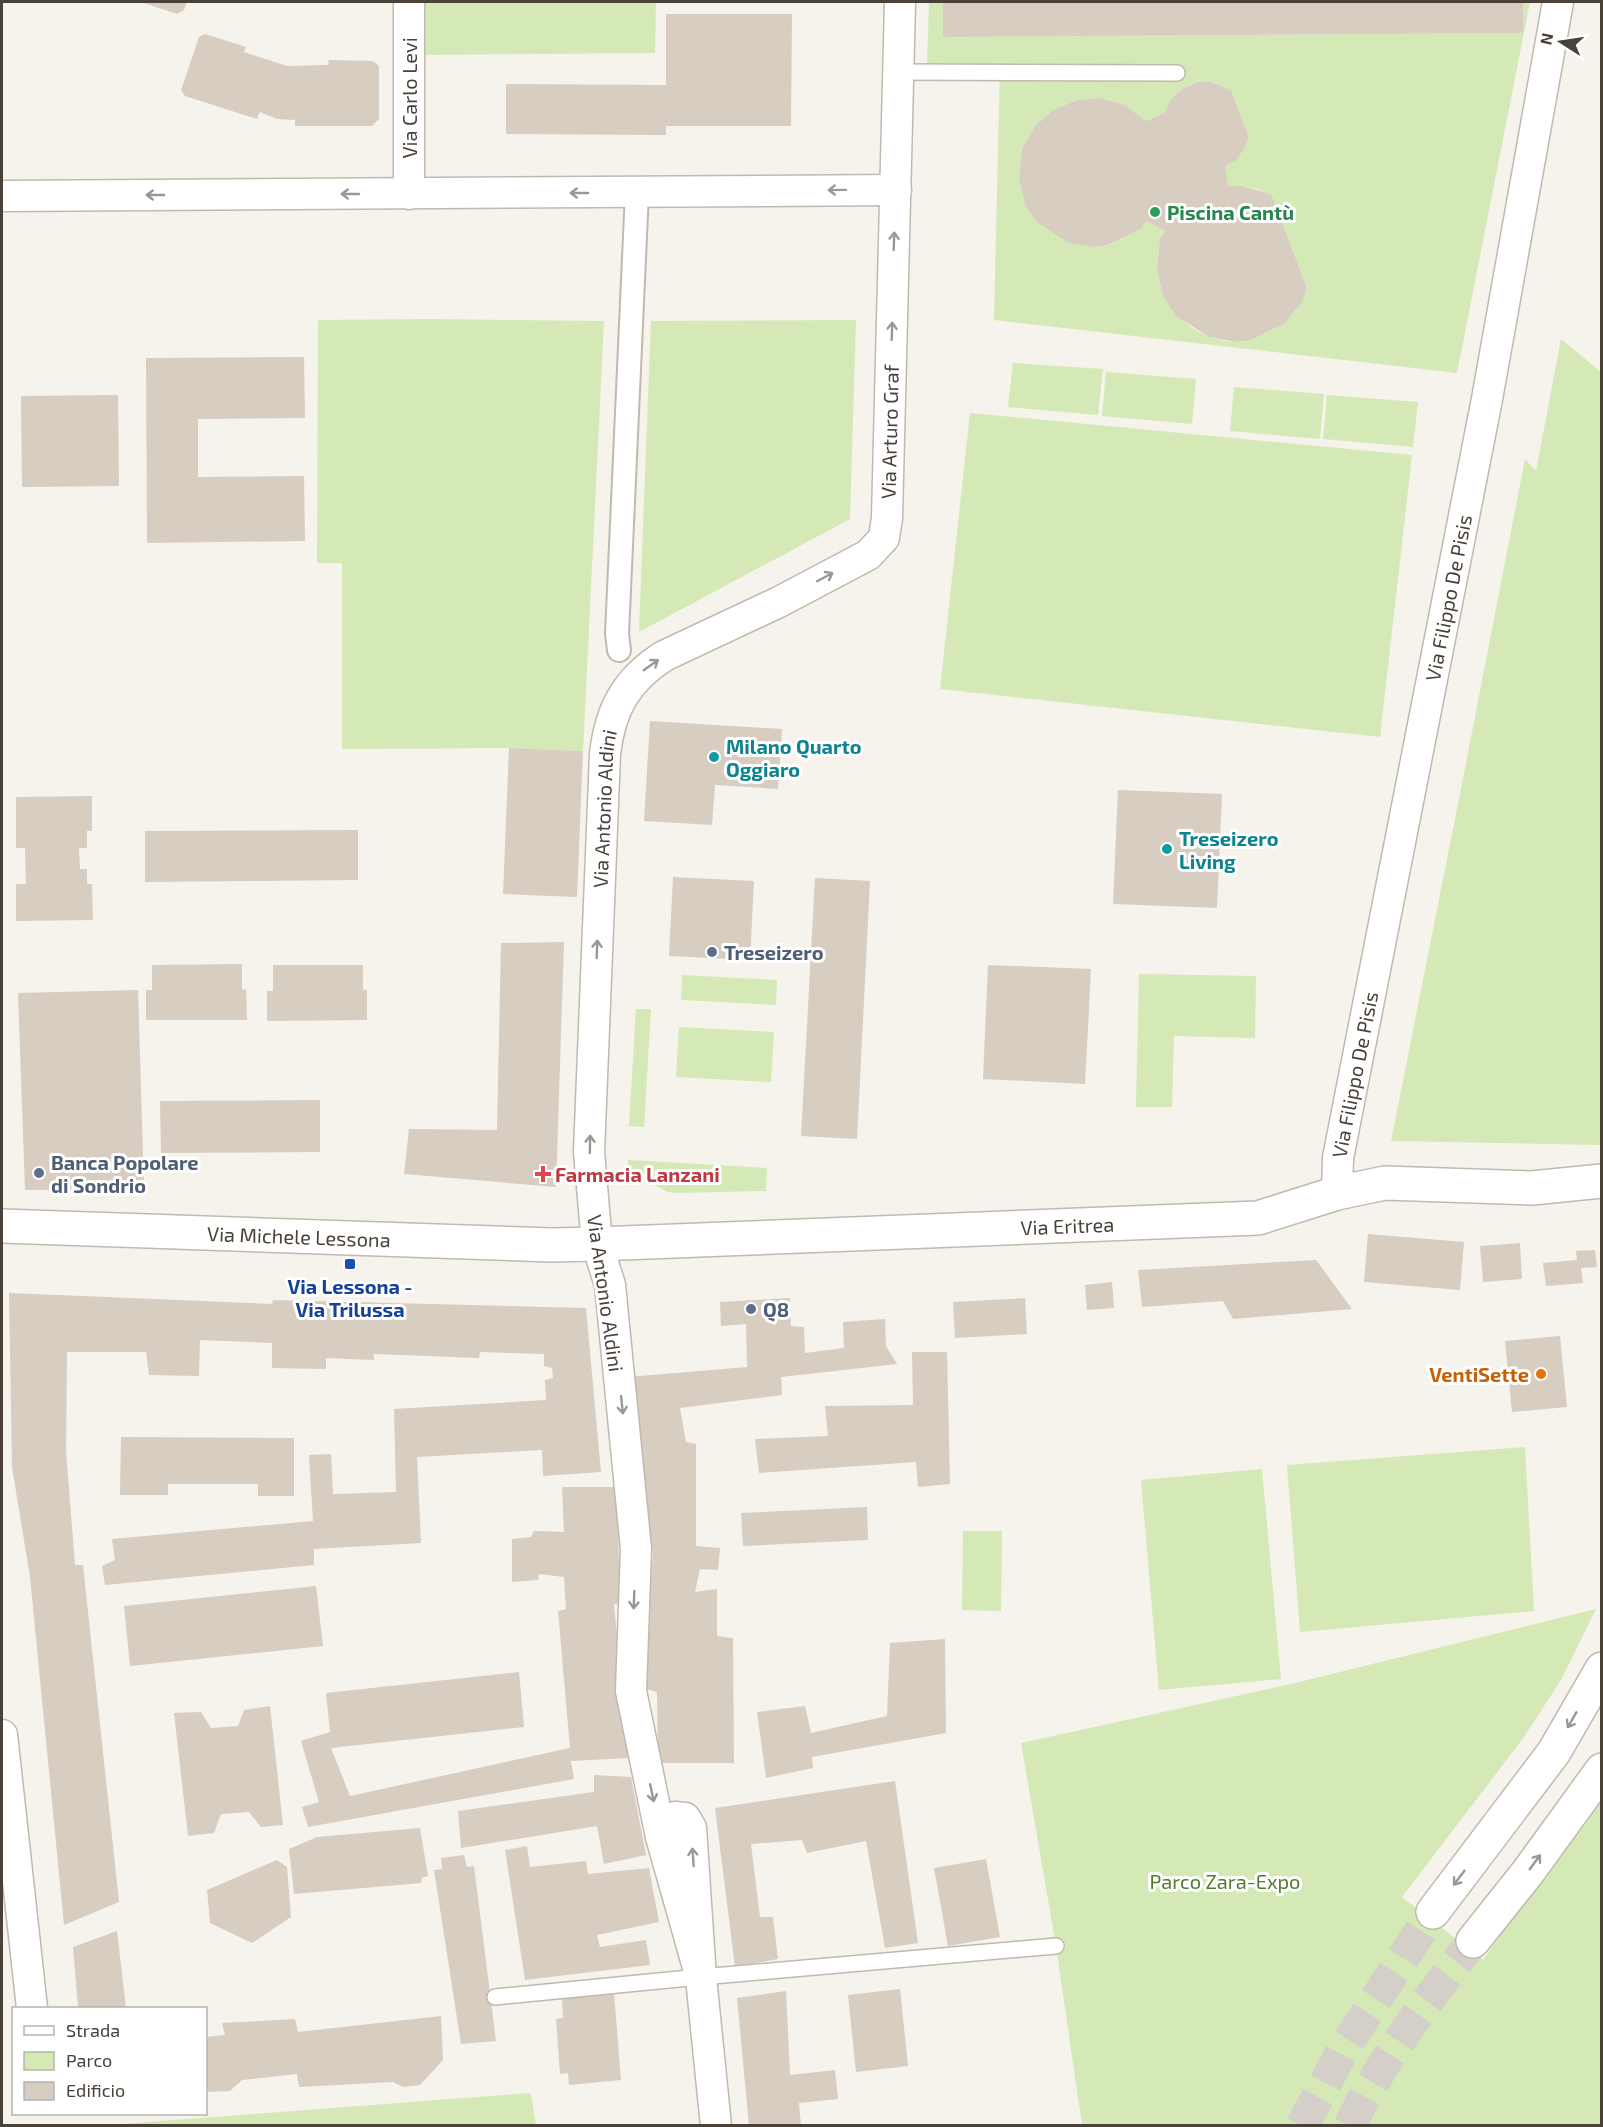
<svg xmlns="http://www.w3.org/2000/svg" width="1603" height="2127" font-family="'Exo 2',sans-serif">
<rect width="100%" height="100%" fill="#f6f2ec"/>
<g fill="#d5e9b6" fill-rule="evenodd">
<path d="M420 2H656L655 53 419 55Z"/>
<path d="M929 2H943L944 37 1522 33 1523 2H1530L1457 373 994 320 1000 65 927 66ZM1197 82H1211L1231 90 1249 138C1244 150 1237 161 1225 166L1228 186C1241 186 1261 187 1272 196L1307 288C1300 309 1289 321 1269 331 1258 336 1248 342 1235 342 1191 340 1153 302 1158 257 1159 248 1160 240 1165 231L1147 221 1141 229 1109 245 1094 247 1025 204 1019 179 1022 149 1035 126 1053 110 1077 100 1099 98 1146 121 1164 113 1171 99 1182 89Z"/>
<path d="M431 319 604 321 583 751 509 748 342 749V563H317L318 320Z"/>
<path d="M856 320 850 519 639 632 651 321Z"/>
<path d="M1561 339 1601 372V1145L1391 1141 1460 794 1525 459 1536 471Z"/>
<path d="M1013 363 1103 369 1098 415 1008 407Z"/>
<path d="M1106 372 1196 379 1192 424 1102 416Z"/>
<path d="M1234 387 1324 394 1320 439 1230 431Z"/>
<path d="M1327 395 1418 402 1413 447 1323 439Z"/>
<path d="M970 413 1412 455 1380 737 940 689Z"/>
<path d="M1139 974 1256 976 1255 1038 1174 1036 1172 1107H1136Z"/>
<path d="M682 975 777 980 776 1005 681 1000Z"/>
<path d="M636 1009H651L644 1127 629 1126Z"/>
<path d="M679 1027 774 1032 771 1082 676 1077Z"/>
<path d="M628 1160 767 1168 766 1191 676 1193 668 1192 646 1181 628 1180Z"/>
<path d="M1525 1447 1534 1611 1300 1632 1287 1465Z"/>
<path d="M1262 1469 1281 1679 1159 1690 1141 1480Z"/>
<path d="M963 1531H1002L1001 1611 962 1610Z"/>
<path d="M1596 1609 1561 1680 1524 1737 1402 1897 1483 1960 1601 1794V2125H1082L1056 1946 1021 1743 1291 1684Z"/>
<path d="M531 2093 536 2125H108H109Z"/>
</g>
<g fill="#d7cdc1">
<path d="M141 2H187L184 10 177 14Z"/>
<path d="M943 2H1523V33L943 37Z"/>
<path d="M666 14H792L791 126H666V135L506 134V84L666 85Z"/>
<path d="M205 34 246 47 244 52 287 66 328 65 329 60 373 61 379 66V119L372 126H295V120L277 119 260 112 257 119 185 96 181 90 199 37Z"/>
<path d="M1198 82H1211L1231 90 1249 138 1244 149 1236 160 1225 166 1228 186H1241L1268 193 1272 196 1307 288 1302 302 1285 323 1251 340 1235 342 1209 337 1176 316 1163 296 1157 270 1160 239 1165 231 1147 221 1141 229 1108 245 1094 247 1069 243 1037 222 1025 204 1019 179 1022 149 1035 126 1053 110 1077 100 1099 98 1124 105 1146 121 1164 113 1171 99 1182 89Z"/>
<path d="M304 357 305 418 198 419V477L304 476 305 541 147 543 146 358Z"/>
<path d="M118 395 119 486 22 487 21 396Z"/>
<path d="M650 721 782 729 778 789 715 785 712 825 644 821Z"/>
<path d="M509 748 583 751 577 897 503 894Z"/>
<path d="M1118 790 1222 794 1217 908 1113 904Z"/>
<path d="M92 796V831H87V848H79L80 869H87V884H92L93 920 16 921V884H26L25 848H16V797Z"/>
<path d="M358 830V880L145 882V831Z"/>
<path d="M673 877 754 881 750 960 669 956Z"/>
<path d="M815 878 870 881 857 1139 801 1136Z"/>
<path d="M564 942 556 1187 404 1174 409 1129 497 1130 501 943Z"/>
<path d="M242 964V990L246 989 247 1020H146V990H152V965Z"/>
<path d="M273 965H363V990H367V1020L267 1021V991H273Z"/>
<path d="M988 965 1091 969 1085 1084 983 1079Z"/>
<path d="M138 990 144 1189 25 1190 18 993Z"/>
<path d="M320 1100V1152L161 1153 160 1101Z"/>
<path d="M1368 1234 1464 1242 1460 1290 1364 1282Z"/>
<path d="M1520 1243 1522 1279 1483 1282 1480 1246Z"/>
<path d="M1595 1250 1597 1267 1581 1268 1583 1283 1546 1286 1543 1263 1577 1260 1576 1251Z"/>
<path d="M1316 1260 1352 1309 1233 1319 1223 1301 1142 1307 1138 1270Z"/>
<path d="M1112 1282 1114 1308 1087 1310 1085 1285Z"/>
<path d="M9 1293 272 1304 273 1300 586 1308 601 1472 543 1476 542 1450 417 1457 421 1543 314 1549V1565L105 1585 102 1566 115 1560 112 1539 313 1521 309 1455 331 1454 333 1494 396 1492 394 1409 546 1400 545 1380 553 1378 552 1368 544 1366V1354L480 1352 479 1358 374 1354V1360L326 1358V1369L272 1368V1343L200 1340 199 1376 149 1375 146 1352H67L66 1451 75 1565H83L119 1902 64 1925 30 1577 12 1467Z"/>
<path d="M790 1298 791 1326 804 1327 805 1353 844 1348 843 1322 885 1319 886 1346 897 1364 781 1377 782 1395 680 1408 686 1442 696 1444V1546L720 1548 718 1570 700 1569 695 1592 717 1589V1636L733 1638 734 1763H658L657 1692 643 1688 653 1554 628 1377 747 1367 746 1324 721 1326 720 1302Z"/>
<path d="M1025 1298 1027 1334 955 1338 953 1302Z"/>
<path d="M1560 1336 1567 1407 1512 1412 1505 1341Z"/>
<path d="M912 1352H947L950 1484 918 1487 916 1462 759 1473 755 1439 828 1436 825 1406 913 1405Z"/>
<path d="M121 1437 294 1438V1496H258V1484H168V1495H120Z"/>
<path d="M562 1487H617L620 1603 614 1604 628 1758 571 1761 574 1779 308 1827 302 1807 319 1802 301 1741 330 1732 326 1693 519 1672 524 1727 331 1748 350 1796 570 1748 558 1611 566 1609 564 1577 539 1574 538 1580 512 1582V1539L531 1537 534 1531 564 1532Z"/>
<path d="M867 1507 868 1540 743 1546 741 1513Z"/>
<path d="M316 1586 323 1646 130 1666 124 1606Z"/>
<path d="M945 1639 946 1733 812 1757 813 1768 766 1778 757 1712 805 1706 811 1733 887 1716 890 1643Z"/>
<path d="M270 1706 283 1825 261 1827 249 1812 221 1814 214 1833 188 1836 174 1713 201 1712 211 1728 238 1726 244 1710Z"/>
<path d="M594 1775 631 1777 646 1855 604 1864 597 1826 461 1848 458 1811 594 1792Z"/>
<path d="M895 1781 918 1943 885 1948 866 1841 807 1853 802 1840 751 1844 760 1917H773L778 1959 735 1967 715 1808Z"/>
<path d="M420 1828 428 1876 422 1878 421 1883 294 1894 289 1849 317 1837Z"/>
<path d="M527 1846 530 1867 586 1861 588 1874 649 1868 659 1922 597 1935 600 1947 646 1940 650 1965 525 1980 505 1850Z"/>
<path d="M464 1855 467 1867 474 1866 496 2041 461 2044 434 1870 442 1869 441 1858Z"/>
<path d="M986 1859 1000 1937 948 1946 934 1868Z"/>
<path d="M277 1860 287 1867 291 1917 252 1943 210 1923 207 1890Z"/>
<path d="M117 1931 126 2008H78L73 1947Z"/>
<path d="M900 1989 908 2066 856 2072 848 1995Z"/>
<path d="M786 1991 790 2075 835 2070 838 2099 799 2103 801 2126H749L737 1998Z"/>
<path d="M614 1993 621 2080 569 2085 568 2073 560 2074 556 2019 563 2018 562 1997Z"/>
<path d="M441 2016 443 2060 420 2085 403 2087 393 2082 299 2087 297 2074 242 2080 230 2091 206 2092V2037L225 2035 222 2023 295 2019 298 2032Z"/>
</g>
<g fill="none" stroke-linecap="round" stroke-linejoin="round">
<g stroke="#d4cfc8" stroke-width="33" stroke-dasharray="33 16" stroke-linecap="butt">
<path d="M1302 2126 1344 2048 1433 1912"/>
<path d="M1350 2126C1382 2058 1428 2000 1473 1941"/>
</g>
<g stroke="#c1b9ae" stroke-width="18">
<g id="service">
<path d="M898 72 1177 73"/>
<path d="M495 1997 679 1979 1056 1946"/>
</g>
</g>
<g stroke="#c1b9ae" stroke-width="26">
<path id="pedestrian" d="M619 650 617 634 637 192"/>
</g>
<g stroke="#c1b9ae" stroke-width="33">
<g id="minor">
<path d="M409 2V194"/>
<path d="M2 196 896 190"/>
<path id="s1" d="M1337 1193 1338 1158 1487 399 1558 2"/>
<path d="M2 1735 32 2008"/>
<path d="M661 1837 666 1825 675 1817 685 1818 691 1828 701 1978 716 2126"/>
<path id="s2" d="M701 1978 661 1837 631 1691 636 1549 610 1285 597 1244 589 1152 605 754C610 710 626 680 664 656L779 602 868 555 884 538 887 518 900 2"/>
</g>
</g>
<g stroke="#c1b9ae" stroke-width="36">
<g id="tertiary">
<path id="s3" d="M2 1226 551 1245 597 1244 1258 1218 1337 1193 1385 1183 1532 1188 1602 1181"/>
<path d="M1433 1912 1554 1752 1602 1669"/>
<path d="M1473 1941 1528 1872 1602 1770"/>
</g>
</g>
<use href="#service" stroke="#fff" stroke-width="15"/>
<use href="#pedestrian" stroke="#fff" stroke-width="22"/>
<use href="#minor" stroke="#fff" stroke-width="30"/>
<use href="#tertiary" stroke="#fff" stroke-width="33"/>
</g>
<defs><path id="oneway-shaft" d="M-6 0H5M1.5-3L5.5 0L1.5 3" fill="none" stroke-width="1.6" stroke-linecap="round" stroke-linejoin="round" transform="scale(1.5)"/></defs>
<g stroke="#9b9792">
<use href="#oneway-shaft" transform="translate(837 190) rotate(179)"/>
<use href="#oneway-shaft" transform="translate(579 193) rotate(180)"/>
<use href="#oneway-shaft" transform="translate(350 194) rotate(180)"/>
<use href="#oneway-shaft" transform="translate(155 195) rotate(180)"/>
<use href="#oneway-shaft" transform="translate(894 241) rotate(-88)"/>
<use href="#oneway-shaft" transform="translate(892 331) rotate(-88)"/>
<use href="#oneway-shaft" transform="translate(825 577) rotate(-28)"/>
<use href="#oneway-shaft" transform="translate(651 665) rotate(-35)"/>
<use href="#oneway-shaft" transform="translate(597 949) rotate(-88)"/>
<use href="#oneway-shaft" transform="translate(590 1144) rotate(-89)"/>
<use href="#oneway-shaft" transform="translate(622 1405) rotate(84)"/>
<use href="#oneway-shaft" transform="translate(634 1600) rotate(92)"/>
<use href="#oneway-shaft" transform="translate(1572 1720) rotate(120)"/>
<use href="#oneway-shaft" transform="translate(652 1793) rotate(78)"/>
<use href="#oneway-shaft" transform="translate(693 1857) rotate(-94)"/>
<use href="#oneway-shaft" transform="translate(1535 1862) rotate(-54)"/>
<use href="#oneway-shaft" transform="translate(1459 1878) rotate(127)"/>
</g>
<circle fill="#2e9e5b" stroke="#fff" stroke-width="2" cx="1155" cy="212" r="6"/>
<g fill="#0f9aa8" stroke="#fff" stroke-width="2">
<circle cx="714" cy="757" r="6"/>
<circle cx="1167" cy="849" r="6"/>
</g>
<g fill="#5c6f8a" stroke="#fff" stroke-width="2">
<circle cx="712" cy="952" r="6"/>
<circle cx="39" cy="1173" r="6"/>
<circle cx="751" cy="1309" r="6"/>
</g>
<path fill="#e0444e" stroke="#fff" stroke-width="2" d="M540 1165h6v6h6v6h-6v6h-6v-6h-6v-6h6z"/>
<rect fill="#1a4fb4" stroke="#fff" stroke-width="2" x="344" y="1258" width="12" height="12" rx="3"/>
<circle fill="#e8710a" stroke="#fff" stroke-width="2" cx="1541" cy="1374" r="6"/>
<g text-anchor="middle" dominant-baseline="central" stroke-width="6" stroke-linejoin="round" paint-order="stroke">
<g font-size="20" fill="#4a4239" stroke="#fff">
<text transform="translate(409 98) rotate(-90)">Via Carlo Levi</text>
<text stroke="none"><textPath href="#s2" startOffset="1713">Via Arturo Graf</textPath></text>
<text stroke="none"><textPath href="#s1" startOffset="606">Via Filippo De Pisis</textPath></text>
<text stroke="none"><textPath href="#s2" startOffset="1182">Via Antonio Aldini</textPath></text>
<text stroke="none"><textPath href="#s1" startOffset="120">Via Filippo De Pisis</textPath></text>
<text stroke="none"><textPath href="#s3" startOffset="1066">Via Eritrea</textPath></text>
<text stroke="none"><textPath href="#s3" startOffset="297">Via Michele Lessona</textPath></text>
<text transform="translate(606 1293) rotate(82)">Via Antonio Aldini</text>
</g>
<g font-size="20" font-weight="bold" fill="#27864d" stroke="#fff" text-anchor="start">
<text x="1167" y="212">Piscina Cantù</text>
</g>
<g font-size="20" font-weight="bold" fill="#0d838f" stroke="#fff" text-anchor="start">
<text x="726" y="746">Milano Quarto<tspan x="726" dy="23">Oggiaro</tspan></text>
<text x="1179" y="838">Treseizero<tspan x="1179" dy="23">Living</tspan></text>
</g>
<g font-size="20" font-weight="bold" fill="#4e5e75" stroke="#fff" text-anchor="start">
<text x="724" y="952">Treseizero</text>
<text x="51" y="1162">Banca Popolare<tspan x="51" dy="23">di Sondrio</tspan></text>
<text x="763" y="1309">Q8</text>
</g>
<g font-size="20" font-weight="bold" fill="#be3a42" stroke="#fff" text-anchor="start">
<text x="555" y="1174">Farmacia Lanzani</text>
</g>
<g font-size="20" font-weight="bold" fill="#164399" stroke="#fff">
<text x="350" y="1286">Via Lessona -<tspan x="350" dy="23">Via Trilussa</tspan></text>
</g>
<g font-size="20" font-weight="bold" fill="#c56008" stroke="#fff" text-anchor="end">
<text x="1529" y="1374">VentiSette</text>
</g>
<g font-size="20" fill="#507d2c" stroke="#fff">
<text x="1225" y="1881">Parco Zara-Expo</text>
</g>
</g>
<rect width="1603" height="2127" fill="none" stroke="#4a4239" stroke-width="6"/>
<rect x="12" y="2007" width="195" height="108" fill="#ffffff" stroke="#b7b3b0" stroke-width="1.5"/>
<rect x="24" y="2026" width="30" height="9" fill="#ffffff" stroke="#b7b3b0" stroke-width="1.5"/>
<text x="66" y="2037" font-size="18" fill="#4a4239">Strada</text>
<rect x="24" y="2052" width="30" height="18" fill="#d5e9b6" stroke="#b7b3b0" stroke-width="1.5"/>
<text x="66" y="2067" font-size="18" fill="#4a4239">Parco</text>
<rect x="24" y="2082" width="30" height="18" fill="#d7cdc1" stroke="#b7b3b0" stroke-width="1.5"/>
<text x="66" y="2097" font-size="18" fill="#4a4239">Edificio</text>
<g transform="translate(1561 42) rotate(282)" stroke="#ffffff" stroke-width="4.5" paint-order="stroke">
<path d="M0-4.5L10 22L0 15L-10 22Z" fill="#4a4239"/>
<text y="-9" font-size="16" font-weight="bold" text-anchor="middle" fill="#4a4239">N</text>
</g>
</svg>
